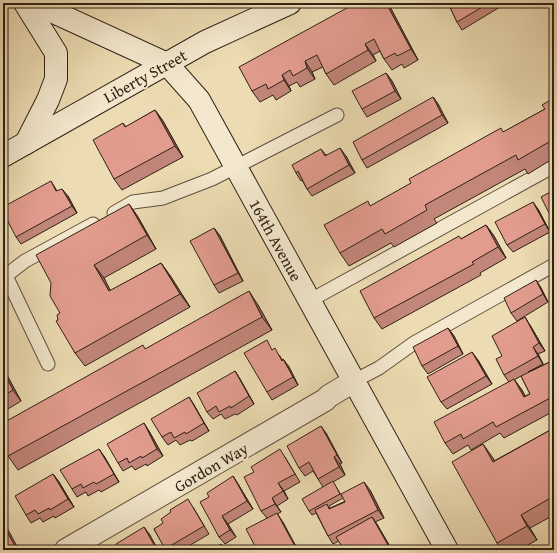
<svg xmlns="http://www.w3.org/2000/svg" width="557" height="553" font-family="'Gentium Book Plus',serif">
<rect width="100%" height="100%" fill="#eddcb3"/>
<filter id="stains"><feTurbulence type="fractalNoise" baseFrequency=".005" numOctaves="4"/><feColorMatrix values="0 0 0 0 .2 0 0 0 0 .09 0 0 0 0 .02 0 0 0 .5 -.17"/></filter>
<radialGradient id="worn" r=".72"><stop offset=".6" stop-color="#630" stop-opacity="0"/><stop offset="1" stop-color="#630" stop-opacity=".3"/></radialGradient>
<g fill="none" stroke-linecap="round" stroke-linejoin="round">
<g stroke="#5f503d" stroke-width="15">
<g id="lane">
<path d="M114 213 133 202 163 198 212 179 337 115"/>
<path d="M309 301 554 166"/>
<path d="M48 364 7 278 8 274 25 261 93 224"/>
<path d="M354 381 379 368 414 343 554 265"/>
</g>
</g>
<g stroke="#5f503d" stroke-width="24">
<path id="street" d="M66 550 325 400 329 396 354 381"/>
</g>
<g stroke="#302116" stroke-width="24">
<g id="secondary">
<path d="M25 3 56 53V79L48 100 26 143"/>
<path d="M34 3 167 64 199 100 447 550"/>
<path d="M3 156 205 42 290 3"/>
</g>
</g>
<use href="#lane" stroke="#f3e8ce" stroke-width="13"/>
<use href="#street" stroke="#f3e8ce" stroke-width="22"/>
<use href="#secondary" stroke="#f3e8ce" stroke-width="22"/>
</g>
<g fill="#c2867a" stroke="#302116" fill-rule="evenodd">
<path d="M356 3H388L418 60 404 68 402 64 392 70 384 59 380 51 373 55 376 61 334 85 326 74 323 67 312 72 315 79 300 87 297 82 289 86 291 91 276 100 273 95 260 102 252 91Z"/>
<path d="M448 3H498L500 7 462 30 457 22Z"/>
<path d="M386 73 392 81 401 99 367 117 362 109Z"/>
<path d="M433 97 438 104 448 123 367 168 362 160Z"/>
<path d="M554 98V158L528 174 525 169 434 219 437 223 394 247 391 243 349 266 340 253 371 206 545 109Z"/>
<path d="M155 110 163 121 183 157 122 190 114 179 123 123 126 127Z"/>
<path d="M321 149 326 155 346 156 355 173 312 196 307 189 302 180 301 181 296 173Z"/>
<path d="M51 181 57 191 68 196 77 213 21 244 16 237Z"/>
<path d="M129 204 138 217 156 249 104 278 110 291 161 263 171 277 190 307 85 366 75 353 58 320 60 313Z"/>
<path d="M538 209 550 232 513 252 507 245Z"/>
<path d="M486 225 494 236 506 258 480 273 481 275 382 329 374 318 461 239Z"/>
<path d="M214 228 220 236 243 281 219 293 214 285Z"/>
<path d="M536 280 541 288 548 302 517 321 511 313Z"/>
<path d="M258 305 272 330 18 470 8 456 146 349Z"/>
<path d="M530 325 545 351 538 354 543 364 528 372 554 360V411L504 438 500 433 471 450 468 445 453 454 445 443 509 382 504 375ZM521 376 530 394 525 396 522 390 514 380Z"/>
<path d="M448 328 454 336 463 354 428 374 422 366Z"/>
<path d="M273 349 280 356 282 360 283 359 289 367 298 385 272 400 267 392Z"/>
<path d="M478 360 492 384 447 409 441 402Z"/>
<path d="M3 368 21 401 3 412Z"/>
<path d="M235 371 240 379 254 404 237 415 235 414 225 419 221 414 213 419 207 412Z"/>
<path d="M189 397 194 405 209 431 192 441 190 440 180 445 176 440 168 445 162 437Z"/>
<path d="M554 428V515L530 528 537 540 518 550H502L497 543 493 458 494 461Z"/>
<path d="M149 431 163 456 147 466 146 464 135 470 132 466 123 471 118 463Z"/>
<path d="M326 433 342 463 340 464 345 475 333 482 343 498 329 506 330 508 370 490 384 518 375 522 392 550H344L339 541 333 544 328 536 316 513 312 515 309 511 323 487 313 471 305 476 299 468Z"/>
<path d="M104 456 119 482 101 492 99 490 88 496 86 492 77 497 72 489Z"/>
<path d="M285 457 300 482 284 491 288 499 277 506 281 512 277 514 284 524 267 518 261 511Z"/>
<path d="M53 474 59 482 74 507 55 518 54 516 43 522 40 518 31 523 26 515Z"/>
<path d="M233 476 238 484 253 509 228 524 236 537 225 544 219 537 209 497Z"/>
<path d="M193 507 209 534 182 550H166L154 529Z"/>
</g>
<g fill="#9e6d63" stroke="#302116">
<path d="M386 3H388L418 60 411 49Z"/>
<path d="M365 44 373 55 376 61 368 50Z"/>
<path d="M305 61 312 72 315 79 307 68Z"/>
<path d="M386 73 392 81 401 99 395 91Z"/>
<path d="M282 75 289 86 291 91 284 80Z"/>
<path d="M433 97 438 104 448 123 442 115Z"/>
<path d="M155 110 163 121 183 157 175 146Z"/>
<path d="M340 148 346 156 355 173 349 165Z"/>
<path d="M62 189 68 196 77 213 72 206Z"/>
<path d="M533 202 538 209 550 232 545 224Z"/>
<path d="M129 204 138 217 156 249 147 235Z"/>
<path d="M486 225 494 236 506 258 498 247Z"/>
<path d="M214 228 220 236 243 281 238 273Z"/>
<path d="M161 263 171 277 190 307 180 294Z"/>
<path d="M94 265 104 278 118 305 109 291Z"/>
<path d="M536 280 541 288 548 302 543 294Z"/>
<path d="M249 291 258 305 272 330 262 317Z"/>
<path d="M525 317 530 325 545 351 539 343Z"/>
<path d="M448 328 454 336 463 354 458 346Z"/>
<path d="M533 347 538 354 543 364 538 356Z"/>
<path d="M472 352 478 360 492 384 486 376Z"/>
<path d="M283 359 289 367 298 385 293 377Z"/>
<path d="M3 368 21 401 13 390 3 371Z"/>
<path d="M235 371 240 379 254 404 249 396Z"/>
<path d="M514 379 522 390 532 408 524 397Z"/>
<path d="M189 397 194 405 209 431 204 423Z"/>
<path d="M144 423 149 431 163 456 157 449Z"/>
<path d="M321 426 326 433 342 463 337 455Z"/>
<path d="M483 444 493 458 503 475 493 462Z"/>
<path d="M99 449 104 456 119 482 114 474Z"/>
<path d="M334 457 340 464 345 475 339 467Z"/>
<path d="M53 474 59 482 74 507 68 499Z"/>
<path d="M233 476 238 484 253 509 247 501Z"/>
<path d="M364 482 370 490 384 518 378 510Z"/>
<path d="M278 483 284 491 288 499Z"/>
<path d="M272 498 277 506 281 512 275 504Z"/>
<path d="M277 513 284 524 298 550H297Z"/>
<path d="M521 515 530 528 537 540 527 526Z"/>
<path d="M222 516 228 524 236 537 230 530Z"/>
<path d="M372 517 377 524 392 550 388 545Z"/>
<path d="M3 522 6 526 19 550H17L3 524Z"/>
<path d="M144 527 150 535 158 550H157Z"/>
</g>
<g fill="#e29c8e" stroke="#302116">
<path d="M356 3H386L411 49 397 56 395 53 384 59 374 39 365 44 368 50 326 74 317 55 305 61 307 68 293 76 290 70 282 75 284 80 268 89 266 84 252 91 239 67Z"/>
<path d="M448 3H489L457 22Z"/>
<path d="M386 73 395 91 362 109 352 91Z"/>
<path d="M433 97 442 115 362 160 353 142Z"/>
<path d="M554 98V139L518 160 516 155 425 205 427 210 385 234 382 229 340 253 324 225 368 201 370 206 411 183 409 179 501 128 503 132 545 109 542 105Z"/>
<path d="M155 110 175 146 114 179 93 140 123 123 125 127Z"/>
<path d="M340 148 349 165 307 189 298 171 296 173 292 165 321 149 325 156Z"/>
<path d="M51 181 56 191 62 189 72 206 16 237 3 212V207Z"/>
<path d="M554 190V220L553 221 541 197Z"/>
<path d="M533 202 545 224 507 245 495 222Z"/>
<path d="M129 204 147 235 94 265 109 291 161 263 180 294 75 353 56 321 58 320 57 315 60 313 50 296 51 283 36 255Z"/>
<path d="M486 225 498 247 472 262 474 264 374 318 360 291 459 236 461 239Z"/>
<path d="M214 228 238 273 214 285 190 241Z"/>
<path d="M536 280 543 294 511 313 504 298Z"/>
<path d="M249 291 262 317 8 456 3 447V423L143 345 145 349Z"/>
<path d="M525 317 539 343 533 347 538 356 504 375 496 359 502 356 492 336Z"/>
<path d="M448 328 458 346 422 366 413 347Z"/>
<path d="M267 340 272 350 275 348 282 361 283 359 293 377 267 392 244 353Z"/>
<path d="M472 352 486 376 441 402 427 377Z"/>
<path d="M554 360V396L496 427 493 422 463 439 461 434 445 443 434 422 514 379 524 397 530 394 521 376Z"/>
<path d="M3 371 13 390 3 396Z"/>
<path d="M235 371 249 396 231 408 230 406 219 412 216 406 207 412 197 393Z"/>
<path d="M189 397 204 423 186 434 185 432 174 438 171 432 162 437 151 419Z"/>
<path d="M144 423 157 449 142 458 141 456 129 463 127 458 118 463 107 444Z"/>
<path d="M321 426 337 455 334 457 339 467 318 479 309 462 299 468 287 446Z"/>
<path d="M554 428V496L521 515 527 526 497 543 452 462 483 444 493 462Z"/>
<path d="M99 449 114 474 96 484 94 482 83 488 81 484 72 489 60 470Z"/>
<path d="M280 449 295 474 278 483 283 491 272 498 275 504 261 511 244 477 254 472 251 467Z"/>
<path d="M53 474 68 499 50 510 49 508 38 514 35 510 26 515 15 496Z"/>
<path d="M233 476 247 501 222 516 230 530 219 537 200 502 209 497 207 493Z"/>
<path d="M333 481 340 494 309 511 302 499Z"/>
<path d="M364 482 378 510 328 536 315 510 327 504 329 509 345 502 341 494Z"/>
<path d="M188 499 204 526 165 549 154 529 163 523 161 519 171 512 170 510Z"/>
<path d="M277 513 297 550H257L246 529Z"/>
<path d="M372 517 388 545 379 550H344L336 537Z"/>
<path d="M3 524 17 550H3Z"/>
<path d="M144 527 157 550H117L119 549 116 544Z"/>
<path d="M221 544 224 550H211Z"/>
</g>
<g text-anchor="middle" dominant-baseline="central" stroke-width="4" stroke-linejoin="round" paint-order="stroke">
<g font-size="16" fill="#302116" stroke="#f3e8ce">
<text transform="translate(145 76) rotate(-29)">Liberty Street</text>
<text transform="translate(276 240) rotate(61)">164th Avenue</text>
<text transform="translate(211 467) rotate(-30)">Gordon Way</text>
</g>
</g>
<rect width="557" height="553" fill="none" stroke="#eddcb3" stroke-width="16"/>
<rect x="4" y="4" width="549" height="545" fill="none" stroke="#302116" stroke-width="2"/>
<rect x="8" y="8" width="541" height="537" fill="none" stroke="#302116"/>
<rect width="100%" height="100%" filter="url(#stains)"/>
<rect width="100%" height="100%" fill="url(#worn)"/>
</svg>
